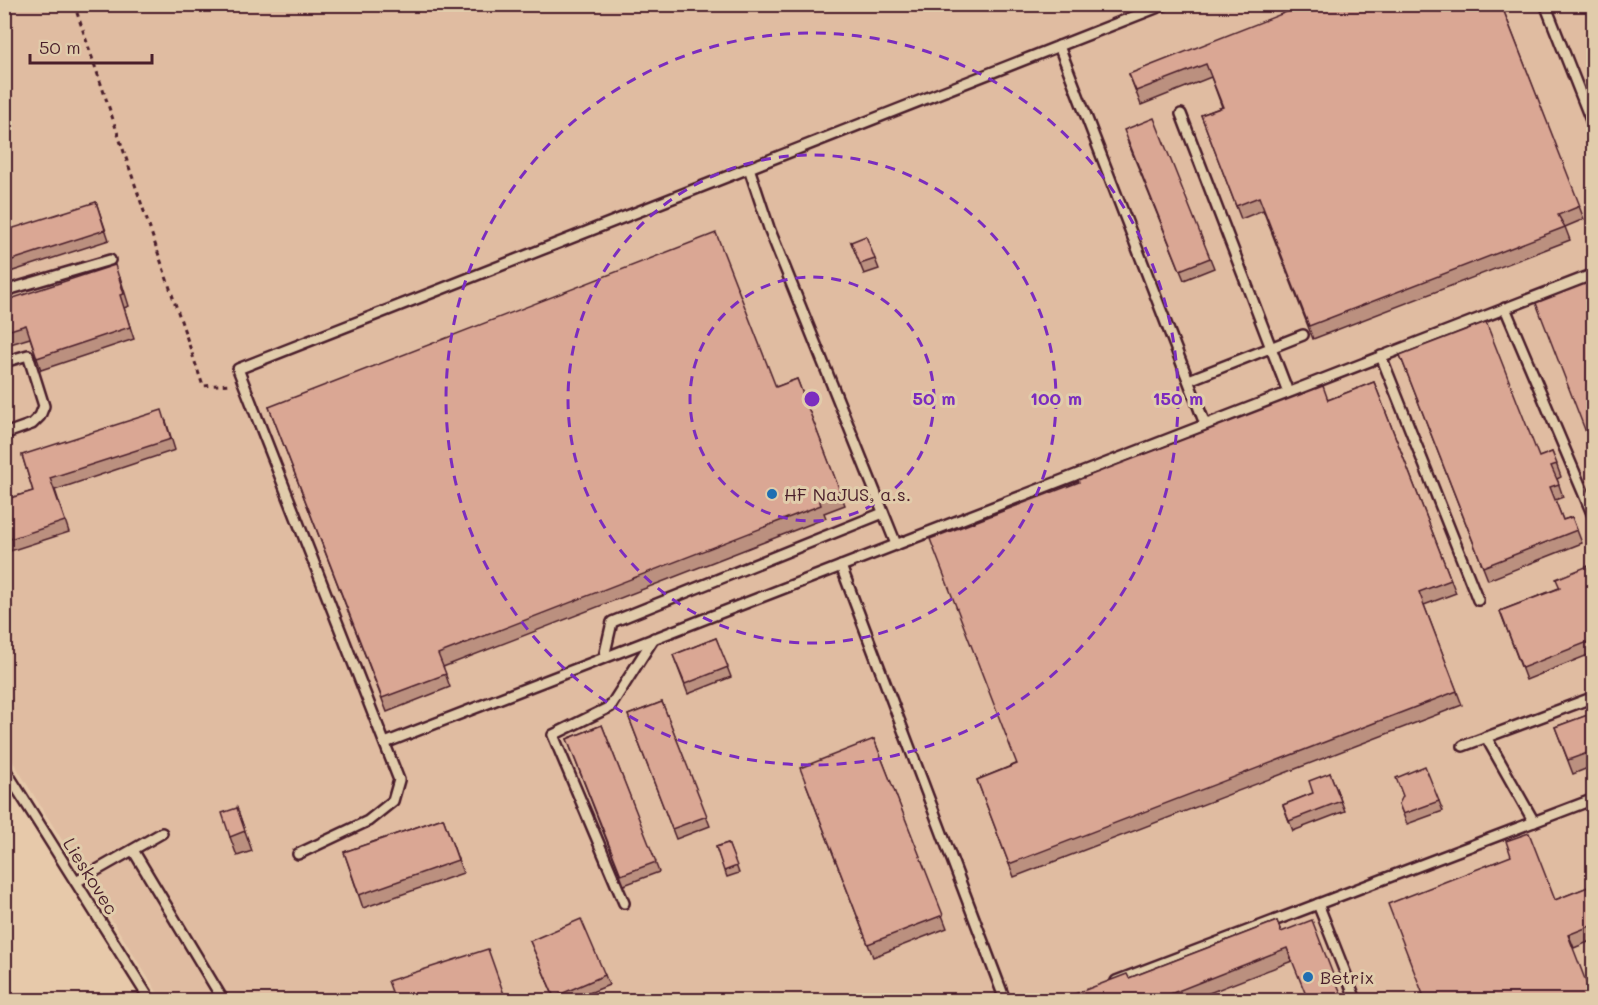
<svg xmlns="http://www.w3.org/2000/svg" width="1598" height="1005" font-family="Mali,sans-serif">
<rect width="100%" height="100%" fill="#e7c9aa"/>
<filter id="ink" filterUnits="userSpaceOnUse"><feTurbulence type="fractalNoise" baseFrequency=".0167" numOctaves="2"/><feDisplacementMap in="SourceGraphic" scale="12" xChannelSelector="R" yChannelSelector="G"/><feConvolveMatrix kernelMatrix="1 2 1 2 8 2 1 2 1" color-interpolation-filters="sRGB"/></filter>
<g filter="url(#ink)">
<path fill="#e0bca1" d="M5 5H1593V1000H162L5 749Z"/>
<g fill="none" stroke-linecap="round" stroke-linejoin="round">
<g stroke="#4a1f2b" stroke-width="14">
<g id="lane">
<path d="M1545 4 1594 128"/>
<path d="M1059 46 1205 424"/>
<path d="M1181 114 1288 392"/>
<path d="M749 168 769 228 896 544"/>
<path d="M4 291 110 260"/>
<path d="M1505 308 1594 518"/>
<path d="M1381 356 1478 600"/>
<path d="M4 362 28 355 44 406 40 416 32 424 4 434"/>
<path d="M1189 380 1303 335"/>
<path d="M841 566 1005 1000"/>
<path d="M604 657 612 622 883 513"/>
<path d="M1486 737 1534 822"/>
<path d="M385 743 1594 274"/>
<path d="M1463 746 1594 697"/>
<path d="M4 768 150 1000"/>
<path d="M133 850 223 1000"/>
<path d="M298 854 368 821 393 801 399 780 238 369 1166 4"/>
<path d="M76 882 162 833"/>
<path d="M624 903 553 735 610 707 654 638"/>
<path d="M1318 904 1356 1000"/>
<path d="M1116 981 1594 799"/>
</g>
</g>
<path stroke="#4a1f2b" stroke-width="3" stroke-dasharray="4.5 4.5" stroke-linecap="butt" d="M74 4 203 386 231 384"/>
<use href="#lane" stroke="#e1ccab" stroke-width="9"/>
</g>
<g fill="#bb907f" stroke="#4a1f2b" stroke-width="1.5">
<path d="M1501 4 1584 219 1565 227 1570 240 1313 339 1263 210 1241 219 1201 115 1222 107 1211 77 1141 105 1129 74Z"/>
<path d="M1127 140 1210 258 1214 268 1184 280Z"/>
<path d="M96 202 109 240 10 272 4 256Z"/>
<path d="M851 242 875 259 879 269 864 274Z"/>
<path d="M120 277 129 306 124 308 134 339 41 370 30 338 4 346V301Z"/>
<path d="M1400 355 1539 457 1552 452 1561 477 1557 479 1563 497 1555 500 1563 520 1572 517 1582 543 1488 580Z"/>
<path d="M797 379 845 505 824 513 826 518 443 667 450 687 387 712 269 407 776 387Z"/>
<path d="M1374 382 1456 593 1424 605 1462 705 1014 877 977 780 1016 764 1328 400Z"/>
<path d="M166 421 175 450 55 490 69 532 4 553V500L33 491 22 455Z"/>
<path d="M1593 564V653L1526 680 1500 611 1559 588Z"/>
<path d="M716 638 731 677 688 694 673 655Z"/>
<path d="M662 702 710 826 676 839 628 715Z"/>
<path d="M1593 713V766L1573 774 1555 727Z"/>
<path d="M602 725 659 872 624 885 567 739Z"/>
<path d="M874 739 947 928 873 957 805 781Z"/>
<path d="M1330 773 1345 811 1293 831 1283 805 1313 793Z"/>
<path d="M1439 801 1443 811 1407 824 1399 804Z"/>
<path d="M237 808 252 851 237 856 230 837Z"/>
<path d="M443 818 463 873 363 908 344 852Z"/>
<path d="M728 843 739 873 727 877 716 847Z"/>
<path d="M1593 885V940L1574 948 1555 900Z"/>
<path d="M1277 921 1292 961 1191 1000H1059L1129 978Z"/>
<path d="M530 941 605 975 609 985 572 1000H555Z"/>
</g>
<g fill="#daa794" stroke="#4a1f2b" stroke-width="1.5">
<path d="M1307 4H1501L1580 206 1558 215 1565 227 1309 326 1259 197 1236 206 1201 115 1223 107 1206 64 1136 91 1129 74Z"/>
<path d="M1154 118 1210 258 1180 270 1124 130Z"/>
<path d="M96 202 105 230 6 262 4 256V231Z"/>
<path d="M716 233 776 387 797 379 840 491 819 499 821 505 438 654 446 674 382 698 269 407Z"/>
<path d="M866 236 875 259 860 264 851 242Z"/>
<path d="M115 265 124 294 120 295 130 327 37 358 26 325 4 332V301Z"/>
<path d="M1593 281V447L1592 448 1536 303Z"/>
<path d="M1486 322 1539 457 1552 452 1557 464 1551 466 1559 484 1550 487 1563 520 1572 517 1577 530 1483 567 1400 355Z"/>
<path d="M1374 382 1451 580 1419 592 1457 691 1009 864 977 780 1017 764 930 539 1079 482 1078 480 1323 386 1328 400Z"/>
<path d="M162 410 171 439 50 478 65 521 4 541V500L33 491 22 455Z"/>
<path d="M1593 539V557L1588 541Z"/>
<path d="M1593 564V640L1522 668 1500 611 1560 588 1556 579Z"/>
<path d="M716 638 728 667 685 684 673 655Z"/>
<path d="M662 702 707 816 672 829 628 715Z"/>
<path d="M1593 713V751L1568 760 1555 727Z"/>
<path d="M602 725 656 862 621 875 567 739Z"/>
<path d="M874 739 943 915 868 944 800 768Z"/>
<path d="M1425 766 1439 801 1403 814 1399 804 1403 796 1396 778Z"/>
<path d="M1330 773 1341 801 1289 821 1283 805 1313 793 1309 781Z"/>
<path d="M237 808 245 831 230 837 222 813Z"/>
<path d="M443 818 458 860 359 895 344 852Z"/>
<path d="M1529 833 1555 900 1593 885V925L1568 935 1593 1000H1415L1424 997 1388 904 1511 856 1506 841Z"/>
<path d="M728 843 737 866 724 871 716 847Z"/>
<path d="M581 919 605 975 554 997 530 941Z"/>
<path d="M1312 920 1334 977 1344 1000H1308L1287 948 1155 1000H1059L1127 974 1129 978 1277 921 1281 932Z"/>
<path d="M488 949 506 1000H395L388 981Z"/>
</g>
</g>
<g fill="none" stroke="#7b2cbf" stroke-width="3" stroke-dasharray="10 8">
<circle cx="812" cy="399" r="122"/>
<circle cx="812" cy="399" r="244"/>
<circle cx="812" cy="399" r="366"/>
</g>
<g fill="#1f6fb2" stroke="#e1ccab" stroke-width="2">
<circle cx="772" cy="494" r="6"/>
<circle cx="1308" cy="977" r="6"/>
</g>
<g text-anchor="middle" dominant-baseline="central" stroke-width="6" stroke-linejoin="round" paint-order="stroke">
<g font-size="18" fill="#4a1f2b" stroke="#e1ccab" text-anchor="start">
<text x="784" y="494">HF NaJUS, a.s.</text>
<text x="1320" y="977">Betrix</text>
</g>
<g font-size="18" fill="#4a1f2b" stroke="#e1ccab">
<text transform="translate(91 876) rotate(58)">Lieskovec</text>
</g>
</g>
<circle cx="812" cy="399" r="9" fill="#7b2cbf" stroke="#e1ccab" stroke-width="3"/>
<g font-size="18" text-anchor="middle" font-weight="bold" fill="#7b2cbf" stroke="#e1ccab" stroke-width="6" stroke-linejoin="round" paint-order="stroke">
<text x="934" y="405">50 m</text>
<text x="1056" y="405">100 m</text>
<text x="1178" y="405">150 m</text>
</g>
<rect width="1598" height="1005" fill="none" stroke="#e1ccab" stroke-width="24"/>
<rect x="12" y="12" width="1574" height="981" fill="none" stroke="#4a1f2b" stroke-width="2" filter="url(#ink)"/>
<path d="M30 54v9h122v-9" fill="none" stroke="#4a1f2b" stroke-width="3"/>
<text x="39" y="54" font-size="18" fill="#4a1f2b" stroke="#e1ccab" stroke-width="4.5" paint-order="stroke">50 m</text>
</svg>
